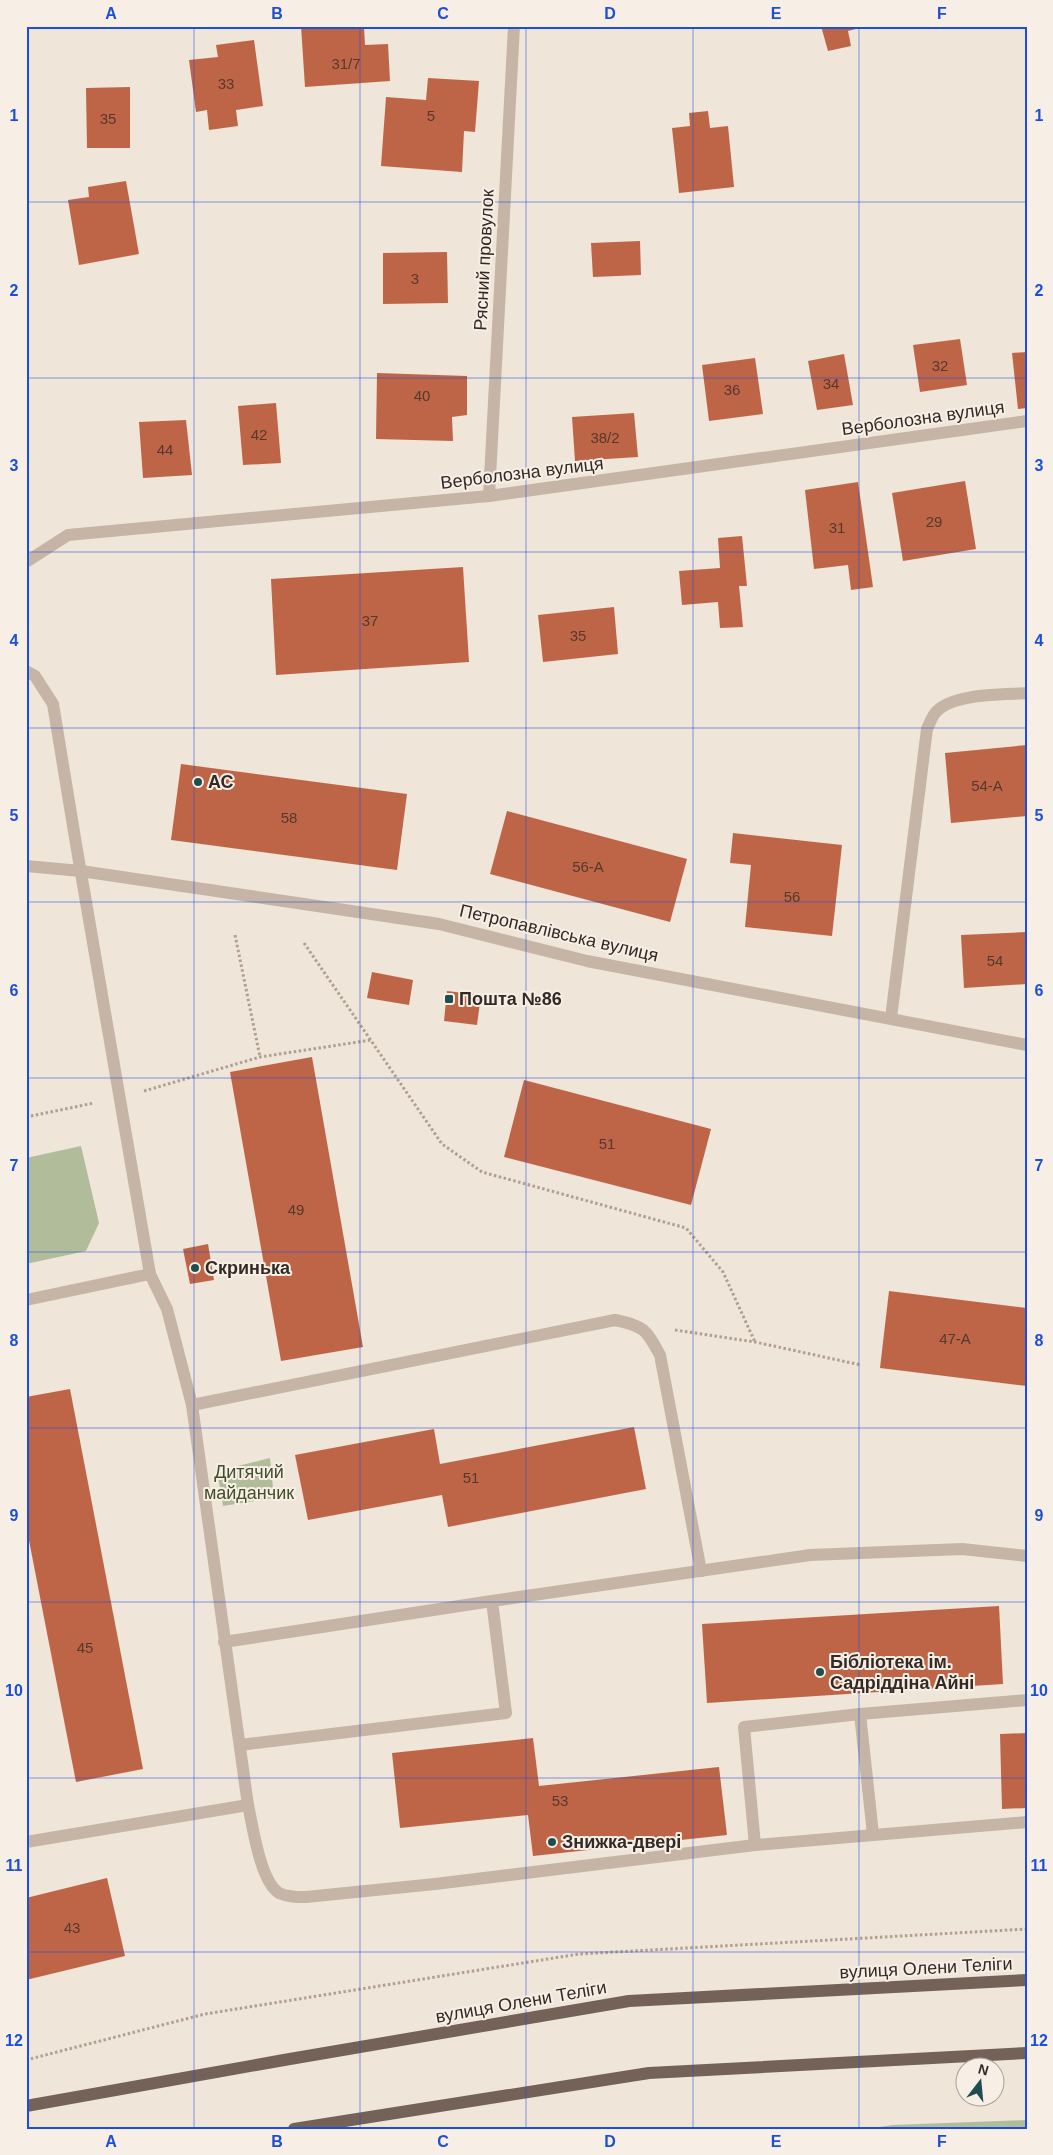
<svg xmlns="http://www.w3.org/2000/svg" width="1053" height="2155" font-family="Helvetica,sans-serif">
<rect width="100%" height="100%" fill="#efe5d9"/>
<g fill="#b1bd9a">
<path d="M81 1146 99 1223 86 1251 26 1264V1158Z"/>
<path d="M270 1458 274 1498 223 1506 217 1471Z"/>
<path d="M1027 2120V2129H865L893 2125Z"/>
</g>
<g fill="#be6548">
<path d="M301 26H364L365 45 388 44 390 81 305 87Z"/>
<path d="M821 26H864V27L848 31 851 46 828 51Z"/>
<path d="M254 40 263 106 236 110 238 126 209 130 207 110 196 112 189 60 218 57 216 45Z"/>
<path d="M428 78 479 81 475 132 464 131 462 172 381 166 386 97 426 100Z"/>
<path d="M130 87V148H87L86 88Z"/>
<path d="M708 111 710 128 728 126 734 187 679 193 672 128 690 126 689 113Z"/>
<path d="M126 181 139 254 79 265 68 200 89 197 88 187Z"/>
<path d="M640 241 641 275 593 277 591 243Z"/>
<path d="M447 252 448 303 383 304V253Z"/>
<path d="M960 339 967 385 920 392 913 345Z"/>
<path d="M1027 352V408L1018 409 1012 353Z"/>
<path d="M844 354 853 405 817 410 808 361Z"/>
<path d="M755 358 763 414 709 421 702 365Z"/>
<path d="M377 373 467 376V415L452 417 453 441 376 439Z"/>
<path d="M276 403 281 463 243 465 238 406Z"/>
<path d="M634 413 638 457 575 461 572 417Z"/>
<path d="M186 420 192 475 143 478 139 422Z"/>
<path d="M965 481 976 549 903 561 892 493Z"/>
<path d="M858 482 873 587 851 590 848 565 814 569 805 490Z"/>
<path d="M742 536 747 586H739L743 627 720 628 718 602 682 605 679 571 720 568 718 538Z"/>
<path d="M463 567 469 662 276 675 271 579Z"/>
<path d="M614 607 618 654 543 662 538 615Z"/>
<path d="M1027 745V816L951 823 945 753Z"/>
<path d="M181 764 407 794 397 870 171 840Z"/>
<path d="M507 811 687 859 670 922 490 874Z"/>
<path d="M733 833 842 845 832 936 745 927 751 865 730 863Z"/>
<path d="M1027 932V984L964 988 961 935Z"/>
<path d="M372 972 413 980 409 1005 367 998Z"/>
<path d="M447 991 481 995 477 1025 444 1021Z"/>
<path d="M312 1057 363 1347 281 1361 230 1072Z"/>
<path d="M524 1080 711 1129 691 1205 504 1157Z"/>
<path d="M208 1244 214 1280 190 1284 183 1249Z"/>
<path d="M889 1291 1027 1308V1386L880 1368Z"/>
<path d="M70 1389 143 1769 76 1782 26 1525V1397Z"/>
<path d="M634 1427 646 1489 448 1527 442 1495 308 1520 295 1455 434 1429 440 1464Z"/>
<path d="M999 1606 1003 1684 707 1703 702 1624Z"/>
<path d="M1027 1733V1808L1002 1809 1000 1734Z"/>
<path d="M533 1738 539 1786 719 1767 727 1835 533 1856 528 1815 400 1828 392 1753Z"/>
<path d="M107 1878 125 1956 26 1980V1898Z"/>
</g>
<g fill="none" stroke-linecap="round" stroke-linejoin="round">
<g stroke="#b29f90" stroke-width="3" stroke-dasharray="2.5 2.5" stroke-linecap="butt">
<path d="M235 935 260 1057"/>
<path d="M304 943 442 1144 482 1172 686 1228 723 1272 755 1342"/>
<path d="M144 1091 260 1057 371 1040"/>
<path d="M26 1117 94 1103"/>
<path d="M675 1330 755 1342 861 1365"/>
<path d="M26 2060 205 2014 579 1954 1027 1929"/>
</g>
<g stroke="#c6b5a6" stroke-width="12">
<path d="M489 496 514 26"/>
<path d="M26 562 68 535 489 496 1027 421"/>
<path d="M26 671 35 676 53 704 76 844 150 1274 167 1309 192 1405 248 1805 26 1842"/>
<path d="M26 866 81 871 439 924 587 961 1027 1045"/>
<path d="M891 1018 927 729C930 723 932 716 936 712 953 693 1003 695 1027 693"/>
<path d="M26 1300 150 1274"/>
<path d="M192 1405 615 1320C644 1326 646 1329 660 1355L701 1571"/>
<path d="M224 1642 492 1601 810 1555 962 1549 1027 1556"/>
<path d="M240 1745 506 1713 492 1601"/>
<path d="M248 1805C253 1827 260 1881 279 1893 287 1897 297 1897 306 1897L435 1884 755 1845 1027 1822"/>
<path d="M873 1834 860 1714 1027 1700"/>
<path d="M755 1845 744 1727 860 1714"/>
</g>
<g stroke="#746258" stroke-width="12">
<path d="M26 2106 284 2060 629 2001 1027 1980"/>
<path d="M294 2129 649 2073 1027 2053"/>
</g>
</g>
<path fill="none" stroke="#1d4ed8" stroke-width="1" stroke-opacity="0.55" d="M194 26V2129M360 26V2129M526 26V2129M693 26V2129M859 26V2129M26 202H1027M26 378H1027M26 552H1027M26 728H1027M26 902H1027M26 1078H1027M26 1252H1027M26 1428H1027M26 1602H1027M26 1778H1027M26 1952H1027"/>
<g fill="#1f4e51" stroke="#f7efe5" stroke-width="2">
<circle cx="198" cy="782" r="5"/>
<rect x="444" y="994" width="10" height="10" rx="2.5"/>
<circle cx="195" cy="1268" r="5"/>
<circle cx="820" cy="1672" r="5"/>
<circle cx="552" cy="1842" r="5"/>
</g>
<g text-anchor="middle" dominant-baseline="central" stroke-width="4" stroke-linejoin="round" paint-order="stroke">
<g font-size="15" fill="#56392e">
<text x="346" y="63">31/7</text>
<text x="226" y="83">33</text>
<text x="431" y="115">5</text>
<text x="108" y="118">35</text>
<text x="415" y="278">3</text>
<text x="940" y="365">32</text>
<text x="831" y="383">34</text>
<text x="732" y="389">36</text>
<text x="422" y="395">40</text>
<text x="259" y="434">42</text>
<text x="605" y="437">38/2</text>
<text x="165" y="449">44</text>
<text x="934" y="521">29</text>
<text x="837" y="527">31</text>
<text x="370" y="620">37</text>
<text x="578" y="635">35</text>
<text x="987" y="785">54-А</text>
<text x="289" y="817">58</text>
<text x="588" y="866">56-А</text>
<text x="792" y="896">56</text>
<text x="995" y="960">54</text>
<text x="607" y="1143">51</text>
<text x="296" y="1209">49</text>
<text x="955" y="1338">47-А</text>
<text x="471" y="1477">51</text>
<text x="85" y="1647">45</text>
<text x="560" y="1800">53</text>
<text x="72" y="1927">43</text>
</g>
<g font-size="18" fill="#332a26" stroke="#f7efe5">
<text transform="translate(484 260) rotate(-87)">Рясний провулок</text>
<text transform="translate(923 418) rotate(-8)">Верболозна вулиця</text>
<text transform="translate(522 473) rotate(-7)">Верболозна вулиця</text>
<text transform="translate(559 933) rotate(13)">Петропавлівська вулиця</text>
<text transform="translate(926 1968) rotate(-3)">вулиця Олени Теліги</text>
<text transform="translate(521 2002) rotate(-10)">вулиця Олени Теліги</text>
</g>
<g font-size="18" font-weight="bold" fill="#332a26" stroke="#f7efe5" text-anchor="start">
<text x="208" y="782">АС</text>
<text x="459" y="999">Пошта №86</text>
<text x="205" y="1268">Скринька</text>
<text x="830" y="1662">Бібліотека ім.<tspan x="830" dy="21">Садріддіна Айні</tspan></text>
<text x="562" y="1842">Знижка-двері</text>
</g>
<g font-size="18" fill="#424f2c" stroke="#f7efe5">
<text x="249" y="1472">Дитячий<tspan x="249" dy="21">майданчик</tspan></text>
</g>
</g>
<rect width="1053" height="2155" fill="none" stroke="#f7efe5" stroke-width="55"/>
<g transform="translate(980 2082) rotate(16)"><circle r="24" fill="#f7efe5" stroke="#a9a099"/>
<path d="M0-4L9 19L0 12L-9 19Z" fill="#1f4e51"/>
<text y="-8" font-size="14" font-weight="bold" text-anchor="middle" fill="#332a26">N</text>
</g>
<rect x="28" y="28" width="998" height="2100" fill="none" stroke="#1d4ed8" stroke-width="2"/>
<g font-size="16" text-anchor="middle" font-weight="bold" fill="#1d4ed8">
<text x="111" y="19">A</text>
<text x="277" y="19">B</text>
<text x="443" y="19">C</text>
<text x="610" y="19">D</text>
<text x="776" y="19">E</text>
<text x="942" y="19">F</text>
<text x="14" y="121">1</text>
<text x="1039" y="121">1</text>
<text x="14" y="296">2</text>
<text x="1039" y="296">2</text>
<text x="14" y="471">3</text>
<text x="1039" y="471">3</text>
<text x="14" y="646">4</text>
<text x="1039" y="646">4</text>
<text x="14" y="821">5</text>
<text x="1039" y="821">5</text>
<text x="14" y="996">6</text>
<text x="1039" y="996">6</text>
<text x="14" y="1171">7</text>
<text x="1039" y="1171">7</text>
<text x="14" y="1346">8</text>
<text x="1039" y="1346">8</text>
<text x="14" y="1521">9</text>
<text x="1039" y="1521">9</text>
<text x="14" y="1696">10</text>
<text x="1039" y="1696">10</text>
<text x="14" y="1871">11</text>
<text x="1039" y="1871">11</text>
<text x="14" y="2046">12</text>
<text x="1039" y="2046">12</text>
<text x="111" y="2147">A</text>
<text x="277" y="2147">B</text>
<text x="443" y="2147">C</text>
<text x="610" y="2147">D</text>
<text x="776" y="2147">E</text>
<text x="942" y="2147">F</text>
</g>
</svg>
